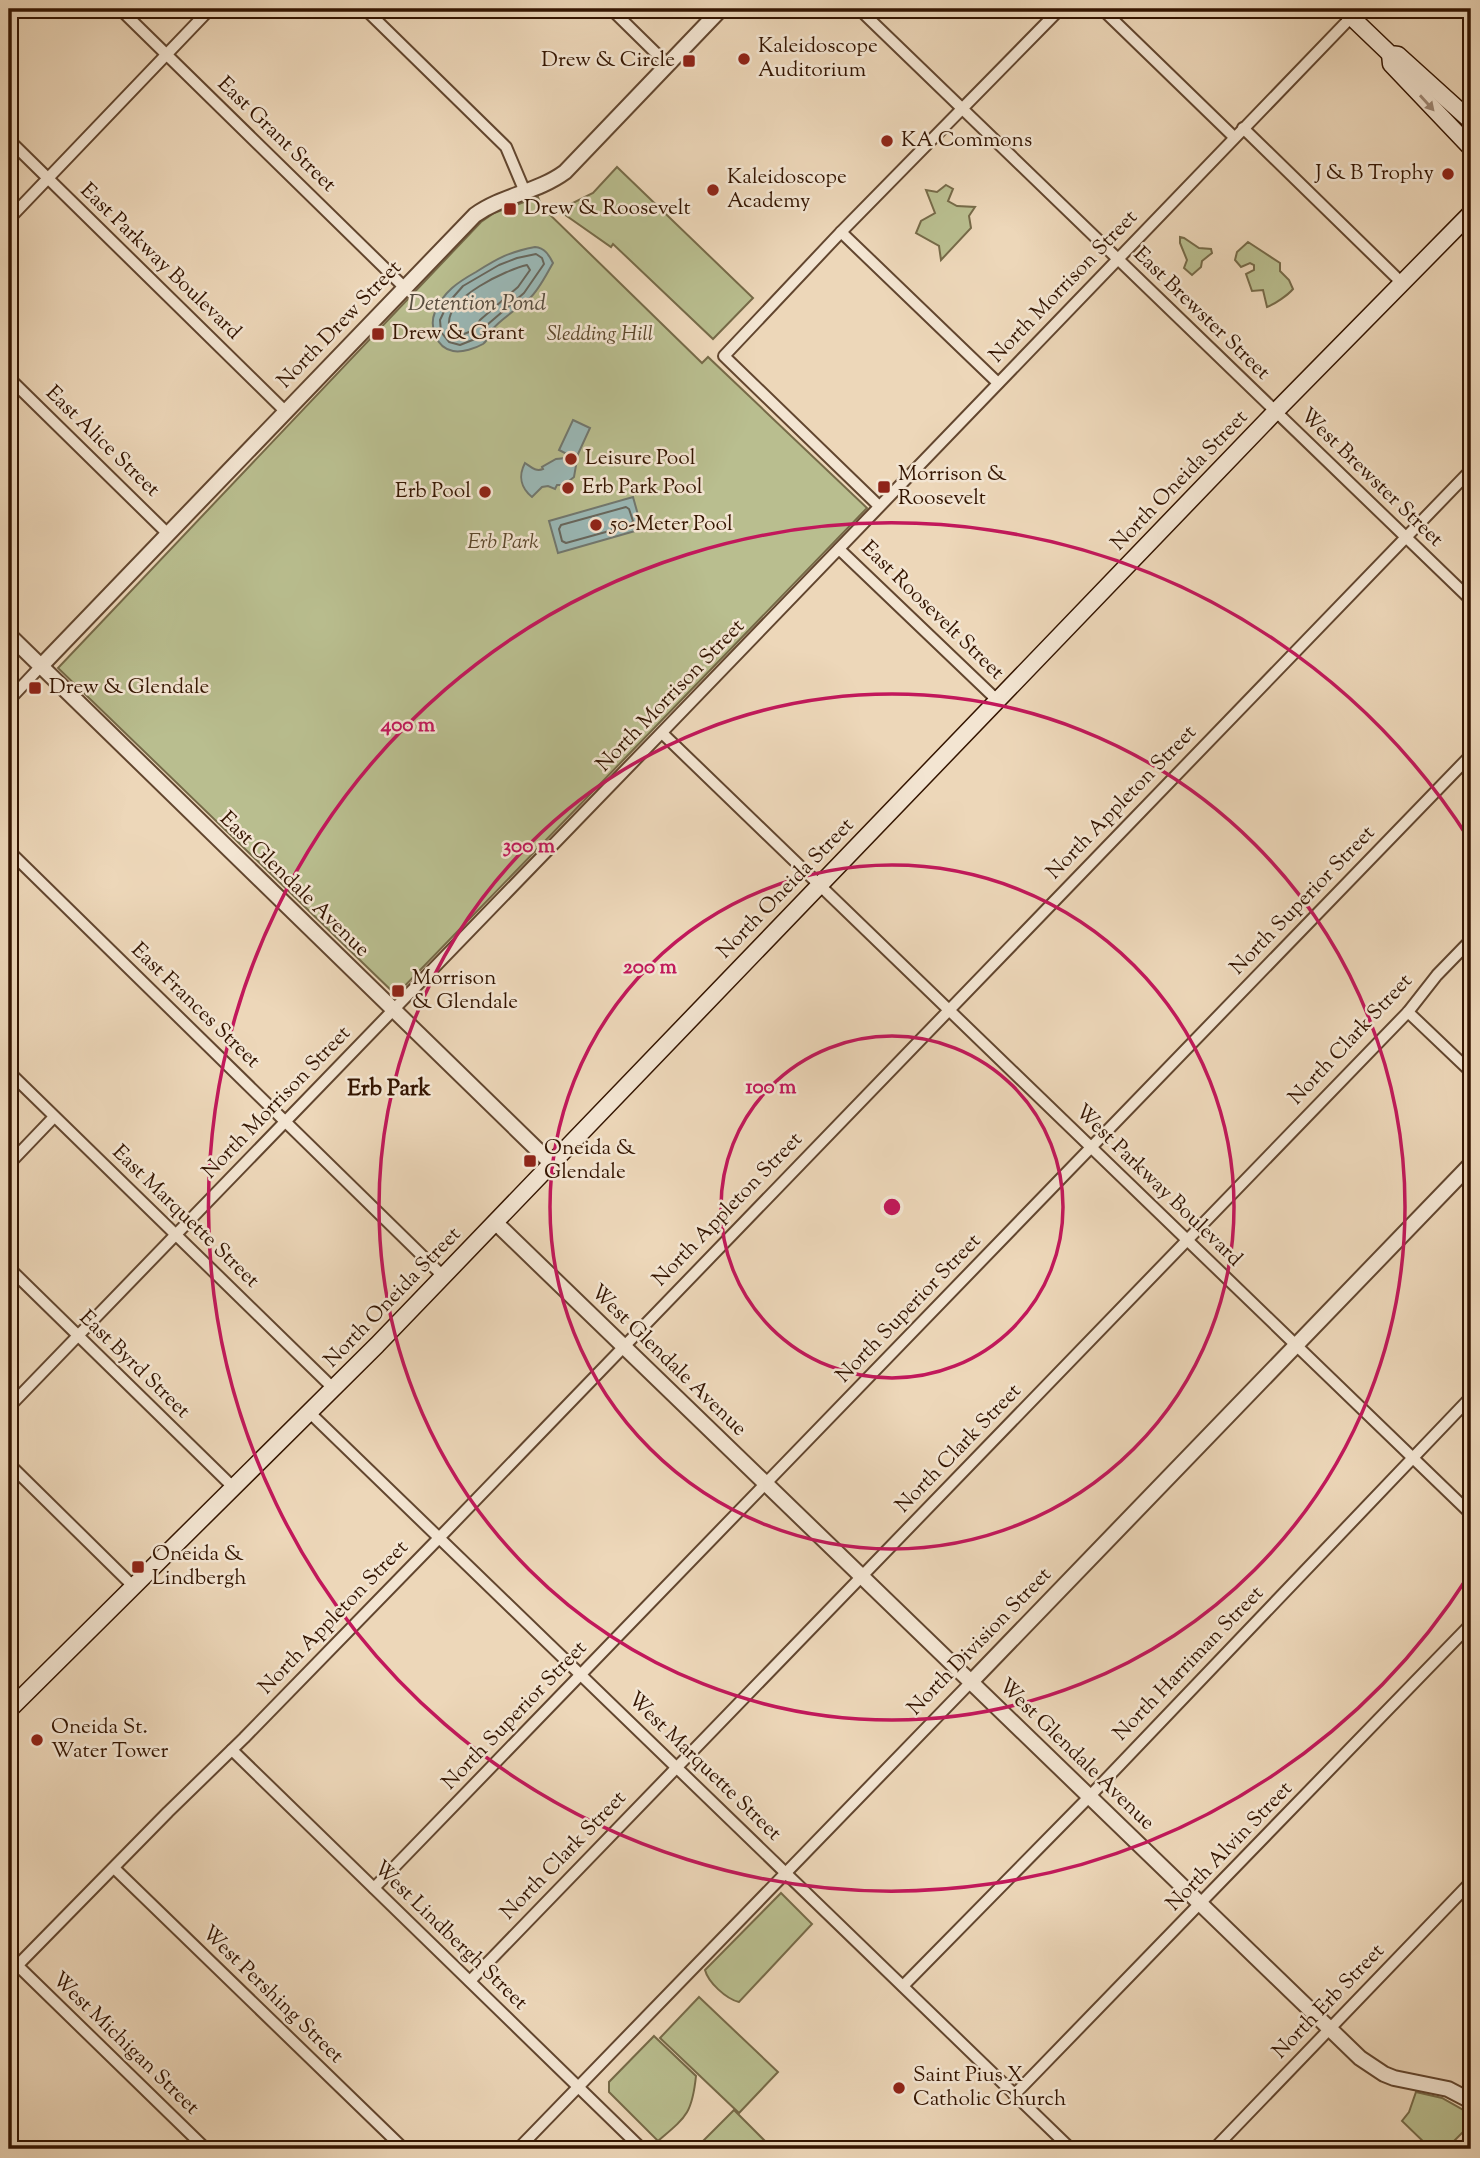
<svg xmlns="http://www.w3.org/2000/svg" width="1480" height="2158" font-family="'Sorts Mill Goudy',serif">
<rect width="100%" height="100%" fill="#edd7b9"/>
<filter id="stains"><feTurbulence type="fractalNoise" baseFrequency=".00286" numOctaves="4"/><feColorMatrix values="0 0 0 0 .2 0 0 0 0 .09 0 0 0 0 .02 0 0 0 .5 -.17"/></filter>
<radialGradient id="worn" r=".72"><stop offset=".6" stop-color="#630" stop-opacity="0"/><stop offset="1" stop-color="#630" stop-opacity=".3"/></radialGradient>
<g fill="#b9be8f" stroke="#766a48" stroke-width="2">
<path d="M617 167 753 298 713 339 613 244 611 247 561 212 555 213V207L561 209 593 193Z"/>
<path d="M946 185 953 189 948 201 957 206 975 207 969 216 971 228 941 260 939 246 916 233 921 221 935 213 926 190 937 192Z"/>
<path d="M538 197 542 207 702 363 708 357 867 508 396 995 58 668 481 222 494 213Z"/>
<path d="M1180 237 1184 238 1199 248 1211 249 1212 253 1202 261 1201 267 1192 275 1184 268 1187 260 1180 243Z"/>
<path d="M1248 242 1280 263V271L1289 280 1293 289C1288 295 1275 304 1267 307L1263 290 1252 291 1246 274 1254 270V265L1250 263 1241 267 1235 260 1237 252Z"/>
<path d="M781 1893 812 1924 739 2002C726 1999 708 1982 705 1970Z"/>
<path d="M699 1997 778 2072 739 2113 660 2038Z"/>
<path d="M654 2036 696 2076C692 2114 686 2117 658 2141L609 2092V2082Z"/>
<path d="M1416 2092 1442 2098 1465 2111 1464 2113 1469 2121 1467 2128 1446 2149H1431L1402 2121 1409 2112Z"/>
<path d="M734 2110 771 2147 769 2149H695Z"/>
</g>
<g fill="#9ab8b6" stroke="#71776e" stroke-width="2">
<path d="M535 247C545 248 549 255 553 263 546 275 539 290 529 299 520 307 498 321 492 330 488 335 489 340 483 344 476 348 462 353 453 351 436 348 429 326 435 312 443 292 458 282 476 272 498 258 509 252 535 247Z"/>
<path d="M573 420 590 428 578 454 574 477 564 485H557L555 489 548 486 542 487 532 497C521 488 518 476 525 463 531 467 536 472 543 469L542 467 556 459 566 458 567 454 559 450Z"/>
<path d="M633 497 642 529 558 553 549 521Z"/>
</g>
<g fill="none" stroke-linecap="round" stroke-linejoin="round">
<g stroke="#67665c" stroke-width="2">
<path d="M536 254 542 258 544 264 524 293 487 325 480 337 460 345 449 342 441 332 440 320 448 303 463 286 499 265 517 258Z"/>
<path d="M527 265 530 270 518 287 480 320 474 330 459 336C453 334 449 331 449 324 447 297 506 270 527 265Z"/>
<path d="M626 507 629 509 633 521 631 525 566 543 562 541 559 529 561 525Z"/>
</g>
<g stroke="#62462f" stroke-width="14">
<g id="minor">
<path d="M120 9 405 288"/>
<path d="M365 9 506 147 525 192"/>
<path d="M611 9 667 64"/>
<path d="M859 9 1471 600"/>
<path d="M1102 9 1234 137"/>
<path d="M1243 128 1402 283"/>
<path d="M9 140 285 411"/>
<path d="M9 219 210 9"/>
<path d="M841 232 998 383"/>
<path d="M9 378 167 533"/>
<path d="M879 506 724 356 841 232 1060 9"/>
<path d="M839 549 997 700"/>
<path d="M9 700 41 666"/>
<path d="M662 733 1471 1514"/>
<path d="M9 851 444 1277"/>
<path d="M1408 1012 1471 1072"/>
<path d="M9 1072 334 1389"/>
<path d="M9 1164 54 1117"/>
<path d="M9 1268 234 1488"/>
<path d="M9 1407 669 725 1359 9"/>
<path d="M310 1413 1071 2149"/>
<path d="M9 1464 134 1587"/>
<path d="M232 1750 642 2149"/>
<path d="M114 1868 404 2149"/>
<path d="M374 1888 1471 755"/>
<path d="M17 1965 206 2149"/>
<path d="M9 1974 168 1812 244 1738 439 1538 1471 470"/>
<path d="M470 1981 1408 1012 1437 975 1471 940"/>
<path d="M903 1986 1089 1797 1471 1397"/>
<path d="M1014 2095 1471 1624"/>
<path d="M518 2149 970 1683"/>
<path d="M1214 2149 1471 1882"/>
</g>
</g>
<g stroke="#62462f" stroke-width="18">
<g id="tertiary">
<path d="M9 635 551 1163"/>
<path d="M41 666 475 215C503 195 538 192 565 172L721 9"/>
<path d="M495 1222 1360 2058 1384 2074 1394 2078 1448 2089 1471 2101"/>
<path d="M970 1683 1471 1164"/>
</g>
</g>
<g stroke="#341501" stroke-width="19">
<g id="secondary">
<path d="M1343 9 1390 54 1398 55 1471 121"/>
<path d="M1390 54 1391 64 1471 148"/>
<path d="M9 1710 377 1345 1275 412 1471 213"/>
</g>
</g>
<g stroke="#341501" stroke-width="21">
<path id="primary" d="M1468 2149 1471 2145"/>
</g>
<use href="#minor" stroke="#f3e5d2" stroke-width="10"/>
<use href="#tertiary" stroke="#f3e5d2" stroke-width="14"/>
<use href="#secondary" stroke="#f3e5d2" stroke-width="16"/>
<use href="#primary" stroke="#e6bc7c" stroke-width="18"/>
</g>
<defs><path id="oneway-solid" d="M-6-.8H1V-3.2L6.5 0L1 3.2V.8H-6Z" transform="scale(1.75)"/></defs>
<use fill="#9d8774" href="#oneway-solid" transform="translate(1427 103) rotate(48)"/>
<g fill="none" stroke="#c2185b" stroke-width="3.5">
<circle cx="892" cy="1207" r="171"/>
<circle cx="892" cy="1207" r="342"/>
<circle cx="892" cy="1207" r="513"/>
<path d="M1469 1575A684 684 0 1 1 1469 839"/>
</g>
<g fill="#8f2418" stroke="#f3e5d2" stroke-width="2.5">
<circle cx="744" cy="59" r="7"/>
<rect x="682" y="54" width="14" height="14" rx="3.5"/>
<circle cx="887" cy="141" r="7"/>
<circle cx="1448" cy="174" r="7"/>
<circle cx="713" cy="190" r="7"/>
<rect x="503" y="202" width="14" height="14" rx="3.5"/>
<rect x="371" y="327" width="14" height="14" rx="3.5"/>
<circle cx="571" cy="459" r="7"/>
<rect x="877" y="480" width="14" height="14" rx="3.5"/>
<circle cx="568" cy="488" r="7"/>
<circle cx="485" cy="492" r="7"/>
<circle cx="596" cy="525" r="7"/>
<rect x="28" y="681" width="14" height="14" rx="3.5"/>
<rect x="391" y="984" width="14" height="14" rx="3.5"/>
<rect x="523" y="1154" width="14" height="14" rx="3.5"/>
<rect x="131" y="1560" width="14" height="14" rx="3.5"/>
<circle cx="37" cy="1740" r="7"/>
<circle cx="899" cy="2088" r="7"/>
</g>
<g text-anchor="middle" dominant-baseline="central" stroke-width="5" stroke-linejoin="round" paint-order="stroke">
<g font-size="21" fill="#341501" stroke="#f3e5d2" text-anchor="start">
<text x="758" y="47">Kaleidoscope<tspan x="758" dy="24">Auditorium</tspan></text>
<text x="675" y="61" text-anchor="end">Drew &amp; Circle</text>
<text x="901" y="141">KA Commons</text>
<text x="1434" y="174" text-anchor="end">J &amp; B Trophy</text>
<text x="727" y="178">Kaleidoscope<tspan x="727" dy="24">Academy</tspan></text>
<text x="524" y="209">Drew &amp; Roosevelt</text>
<text x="392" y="334">Drew &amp; Grant</text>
<text x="585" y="459">Leisure Pool</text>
<text x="898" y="475">Morrison &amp;<tspan x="898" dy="24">Roosevelt</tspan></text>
<text x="582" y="488">Erb Park Pool</text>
<text x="471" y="492" text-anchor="end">Erb Pool</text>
<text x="610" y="525">50-Meter Pool</text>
<text x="49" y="688">Drew &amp; Glendale</text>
<text x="412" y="979">Morrison<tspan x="412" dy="24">&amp; Glendale</tspan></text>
<text x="544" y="1149">Oneida &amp;<tspan x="544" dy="24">Glendale</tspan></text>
<text x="152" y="1555">Oneida &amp;<tspan x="152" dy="24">Lindbergh</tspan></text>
<text x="51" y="1728">Oneida St.<tspan x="51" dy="24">Water Tower</tspan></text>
<text x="913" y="2076">Saint Pius X<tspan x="913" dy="24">Catholic Church</tspan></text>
</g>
<g font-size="21" fill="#341501" stroke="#f3e5d2">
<text transform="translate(276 135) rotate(44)">East Grant Street</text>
<text transform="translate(160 262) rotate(44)">East Parkway Boulevard</text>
<text transform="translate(1064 287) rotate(-46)">North Morrison Street</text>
<text transform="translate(1201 314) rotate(44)">East Brewster Street</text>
<text transform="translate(340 325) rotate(-46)">North Drew Street</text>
<text transform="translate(102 442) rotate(44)">East Alice Street</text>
<text transform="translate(1371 478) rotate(44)">West Brewster Street</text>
<text transform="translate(1180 481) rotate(-46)">North Oneida Street</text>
<text transform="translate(932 611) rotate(44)">East Roosevelt Street</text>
<text transform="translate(671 696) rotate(-46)">North Morrison Street</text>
<text transform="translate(1122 803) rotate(-46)">North Appleton Street</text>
<text transform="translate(294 885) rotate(44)">East Glendale Avenue</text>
<text transform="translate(786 889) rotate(-46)">North Oneida Street</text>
<text transform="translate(1303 901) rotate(-46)">North Superior Street</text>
<text transform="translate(195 1006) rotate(44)">East Frances Street</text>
<text transform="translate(1351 1040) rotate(-47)">North Clark Street</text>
<text transform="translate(277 1103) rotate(-46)">North Morrison Street</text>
<text transform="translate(1158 1186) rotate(44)">West Parkway Boulevard</text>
<text transform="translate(728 1210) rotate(-46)">North Appleton Street</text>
<text transform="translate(185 1217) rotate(44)">East Marquette Street</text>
<text transform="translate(393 1298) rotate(-46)">North Oneida Street</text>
<text transform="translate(909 1309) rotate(-46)">North Superior Street</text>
<text transform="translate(668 1361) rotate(44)">West Glendale Avenue</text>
<text transform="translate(134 1365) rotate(44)">East Byrd Street</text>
<text transform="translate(959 1449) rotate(-46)">North Clark Street</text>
<text transform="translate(334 1618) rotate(-46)">North Appleton Street</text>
<text transform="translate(980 1642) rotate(-46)">North Division Street</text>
<text transform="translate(1189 1664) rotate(-46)">North Harriman Street</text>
<text transform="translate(515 1716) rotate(-46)">North Superior Street</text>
<text transform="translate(1076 1755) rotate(44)">West Glendale Avenue</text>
<text transform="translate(704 1767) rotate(44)">West Marquette Street</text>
<text transform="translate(1230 1847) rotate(-46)">North Alvin Street</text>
<text transform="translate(564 1856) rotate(-46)">North Clark Street</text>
<text transform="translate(450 1936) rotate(44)">West Lindbergh Street</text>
<text transform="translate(272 1995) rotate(44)">West Pershing Street</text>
<text transform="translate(1329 2002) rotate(-46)">North Erb Street</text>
<text transform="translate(125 2044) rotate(44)">West Michigan Street</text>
</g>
<g font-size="21" font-style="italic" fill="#5c482c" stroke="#f3e5d2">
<text x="600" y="335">Sledding Hill</text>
<text x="503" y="543">Erb Park</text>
</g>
<g font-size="23" font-style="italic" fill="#584e40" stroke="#f3e5d2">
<text x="477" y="304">Detention Pond</text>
</g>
<g font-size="23" font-weight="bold" fill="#341501" stroke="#f3e5d2">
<text x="389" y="1089">Erb Park</text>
</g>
</g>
<circle cx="892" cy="1207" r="10" fill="#c2185b" stroke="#f3e5d2" stroke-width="3.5"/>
<g font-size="21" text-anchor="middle" font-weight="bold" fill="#c2185b" stroke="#f3e5d2" stroke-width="5" stroke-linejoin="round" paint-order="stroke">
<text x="408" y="731">400 m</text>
<text x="529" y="852">300 m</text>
<text x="650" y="973">200 m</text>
<text x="771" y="1093">100 m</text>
</g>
<rect width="1480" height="2158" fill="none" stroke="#edd7b9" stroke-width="35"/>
<rect x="10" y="10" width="1459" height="2137" fill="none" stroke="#341501" stroke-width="3.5"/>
<rect x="18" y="18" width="1445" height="2123" fill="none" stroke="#341501" stroke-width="2"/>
<rect width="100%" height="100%" filter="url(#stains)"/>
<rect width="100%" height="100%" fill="url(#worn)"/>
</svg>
